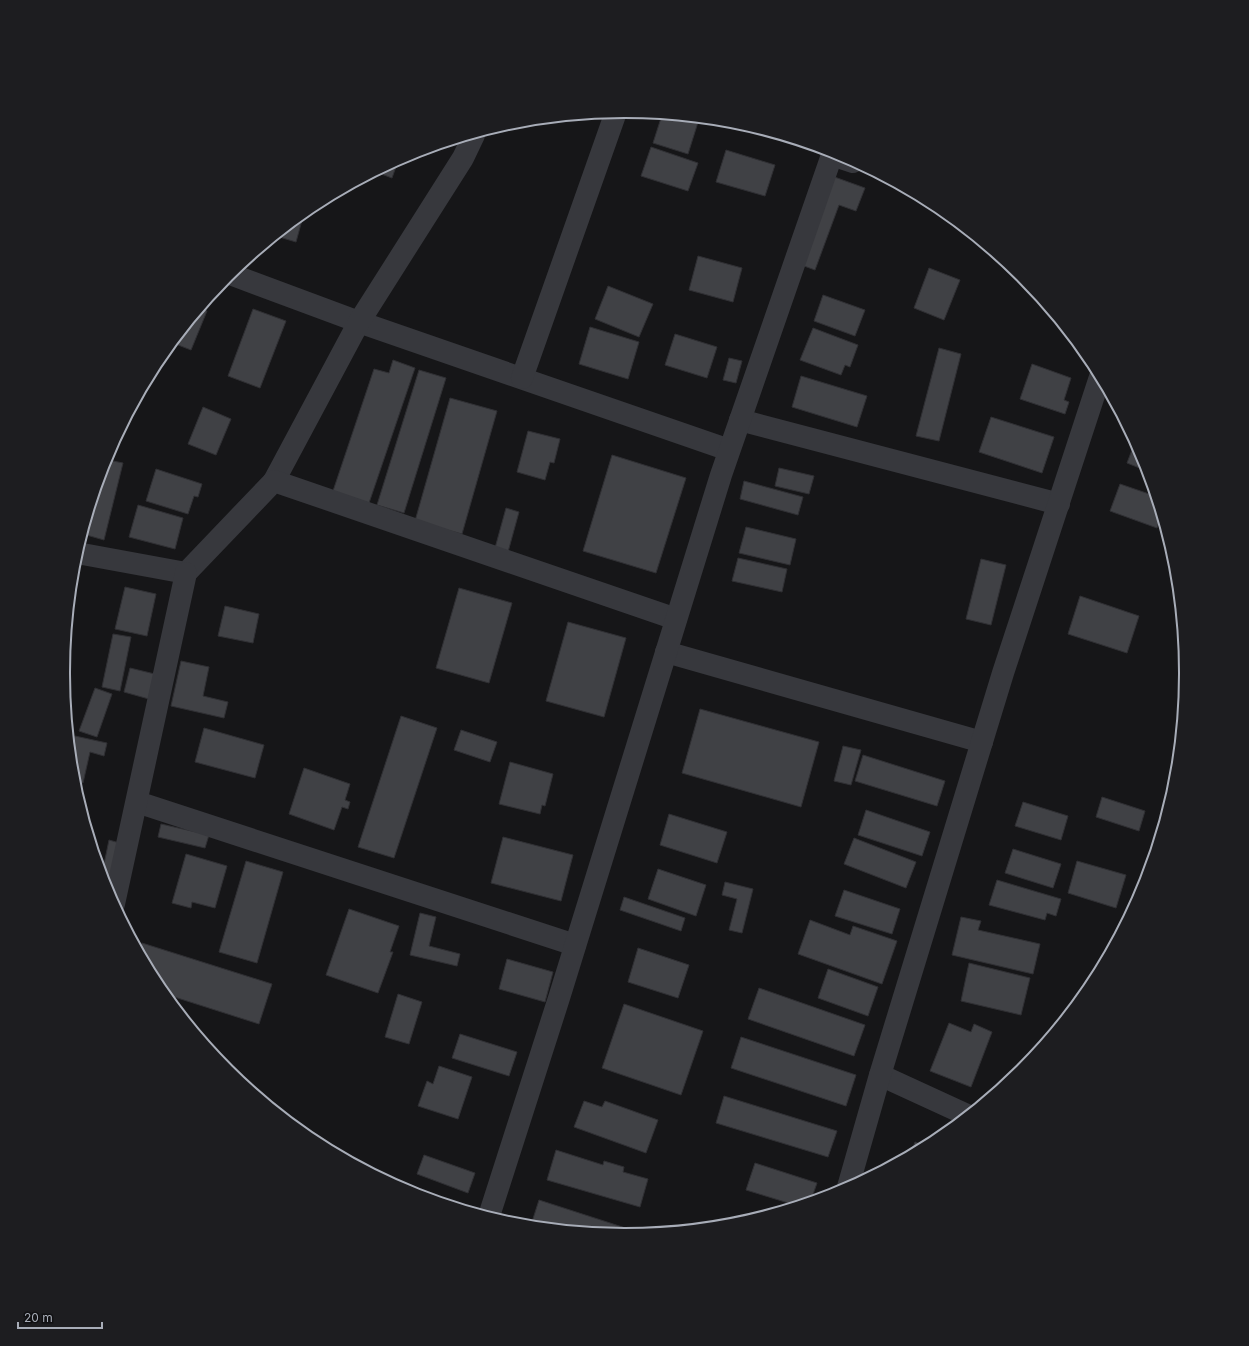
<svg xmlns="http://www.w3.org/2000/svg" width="1249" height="1346" font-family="Inter,sans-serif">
<rect width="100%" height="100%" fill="#161618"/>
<g fill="#404145" stroke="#303034">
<path d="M662 115 699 119 688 154 653 143Z"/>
<path d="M651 147 698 163 688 191 641 176Z"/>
<path d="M726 150 775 165 765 196 716 182Z"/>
<path d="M398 161 392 178 376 172Z"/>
<path d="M829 175 865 188 856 211 839 205 815 270 796 263Z"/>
<path d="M304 213 296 242 276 236Z"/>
<path d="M698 256 742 268 733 302 689 290Z"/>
<path d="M929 268 960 280 944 320 914 308Z"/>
<path d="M608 286 653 304 639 337 595 319Z"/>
<path d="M823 295 865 310 855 336 814 321Z"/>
<path d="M201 308 207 311 191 350 173 343Z"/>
<path d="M253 309 286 321 260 388 228 376Z"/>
<path d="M590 327 639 342 628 379 579 364Z"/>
<path d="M813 328 858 345 850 367 845 365 841 375 800 360Z"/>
<path d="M675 334 717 347 707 378 665 365Z"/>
<path d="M939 348 961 354 939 441 916 436Z"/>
<path d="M729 358 742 361 736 383 723 380Z"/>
<path d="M393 360 415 368 369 503 333 491 374 369 389 373Z"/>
<path d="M1032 364 1071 378 1064 400 1069 402 1065 414 1020 399Z"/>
<path d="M419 370 446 378 404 513 377 505Z"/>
<path d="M801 376 867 396 857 427 792 407Z"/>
<path d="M450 398 497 411 462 534 415 521Z"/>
<path d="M203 407 231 419 216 455 188 444Z"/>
<path d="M991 417 1054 437 1042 473 979 452Z"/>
<path d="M528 431 560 439 554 463 550 462 545 480 517 472Z"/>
<path d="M1135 442 1143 458 1147 471 1127 463Z"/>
<path d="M108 455H110L108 460 123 463 104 540 83 534Z"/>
<path d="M612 455 686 478 656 573 583 551Z"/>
<path d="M779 468 814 476 809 494 775 486Z"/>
<path d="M156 469 202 484 198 497 194 496 188 514 146 501Z"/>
<path d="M744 481 803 497 798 515 740 499Z"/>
<path d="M1120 484 1155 496 1161 517 1157 528 1110 511Z"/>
<path d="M138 505 183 518 175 549 129 537Z"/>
<path d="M506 508 519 512 508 552 495 548Z"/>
<path d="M746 527 796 539 790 565 739 553Z"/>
<path d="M738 558 787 569 782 592 732 581Z"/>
<path d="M981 559 1006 565 991 625 966 619Z"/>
<path d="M125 587 156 594 147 636 115 629Z"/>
<path d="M459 588 512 603 489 683 436 668Z"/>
<path d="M1080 596 1139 616 1127 653 1068 634Z"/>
<path d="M225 606 259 614 253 643 218 636Z"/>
<path d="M568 622 626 638 604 717 546 701Z"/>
<path d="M113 634 131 637 120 691 102 687Z"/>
<path d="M181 661 209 667 203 696 228 702 224 718 171 706Z"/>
<path d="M130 668 163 676 156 701 124 692Z"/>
<path d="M95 688 112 694 97 737 79 731Z"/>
<path d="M700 709 819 742 801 807 682 773Z"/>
<path d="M401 716 437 728 394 858 358 847Z"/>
<path d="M204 728 264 745 255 778 195 762Z"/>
<path d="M461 730 497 742 490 762 454 750Z"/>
<path d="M75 736 107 743 104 756 90 752 83 783 74 780 71 754Z"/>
<path d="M843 746 861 750 851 785 834 781Z"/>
<path d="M863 755 945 781 937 806 855 781Z"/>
<path d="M510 762 553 774 545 806 542 805 540 814 499 804Z"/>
<path d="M304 768 350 784 345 800 350 802 348 809 342 807 334 830 289 814Z"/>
<path d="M1102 797 1145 811 1139 831 1096 817Z"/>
<path d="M1023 802 1068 816 1061 840 1015 826Z"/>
<path d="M866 810 930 832 922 856 858 835Z"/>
<path d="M669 814 727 832 717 863 660 845Z"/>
<path d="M161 824 209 835 205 848 158 837Z"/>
<path d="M503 837 573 855 561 901 491 883Z"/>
<path d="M854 838 916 862 906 888 844 864Z"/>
<path d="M109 840 123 844 110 896 106 888 102 874Z"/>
<path d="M1013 849 1061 864 1053 888 1005 873Z"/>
<path d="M186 854 227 866 215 908 192 902 191 908 172 903Z"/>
<path d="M246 861 283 872 257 963 219 952Z"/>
<path d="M1077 861 1126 875 1116 908 1068 893Z"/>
<path d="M658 869 706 885 696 916 648 899Z"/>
<path d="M997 880 1061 899 1056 916 1047 913 1045 920 989 905Z"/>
<path d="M725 882 753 889 742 933 729 930 737 899 722 895Z"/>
<path d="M844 890 900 909 892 934 835 916Z"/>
<path d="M624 897 685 918 681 931 620 910Z"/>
<path d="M349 909 399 926 390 952H393L378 993 326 975Z"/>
<path d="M420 913 436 917 429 946 460 954 457 966 410 955Z"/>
<path d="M961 917 981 921 978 930 1040 944 1033 974 952 955Z"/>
<path d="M810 920 850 935 853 926 897 941 882 984 798 954Z"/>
<path d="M142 943 272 984 259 1024 165 994 158 985 140 951Z"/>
<path d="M638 948 689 965 678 998 628 982Z"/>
<path d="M507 959 553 972 545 1002 499 989Z"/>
<path d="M969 963 1030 978 1021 1015 961 1001Z"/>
<path d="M828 969 878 987 868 1016 818 998Z"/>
<path d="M759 988 865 1025 854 1056 748 1019Z"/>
<path d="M398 994 422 1002 409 1044 385 1037Z"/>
<path d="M624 1004 703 1031 681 1095 602 1068Z"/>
<path d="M949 1023 971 1032 974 1024 992 1032 971 1087 930 1071Z"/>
<path d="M460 1034 517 1052 509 1076 452 1058Z"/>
<path d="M741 1037 856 1075 846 1106 731 1068Z"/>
<path d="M439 1066 472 1077 458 1119 418 1106 427 1081 433 1084Z"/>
<path d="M724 1096 837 1131 828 1157 716 1123Z"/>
<path d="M584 1101 602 1107 605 1101 658 1120 646 1153 574 1127Z"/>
<path d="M915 1142 925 1146 911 1154Z"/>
<path d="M556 1150 603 1165 604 1161 624 1167 623 1172 648 1179 640 1207 547 1180Z"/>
<path d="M424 1155 475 1173 468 1193 417 1174Z"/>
<path d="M344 1157 454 1205 409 1192Z"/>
<path d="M755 1163 817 1183 811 1200 795 1205 746 1190Z"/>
<path d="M539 1200 641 1233 624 1234 531 1225Z"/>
</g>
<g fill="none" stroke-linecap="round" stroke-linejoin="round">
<g stroke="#37383d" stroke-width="22">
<path d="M832 155 853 162"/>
<path d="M230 274 359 322 729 450"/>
<path d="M522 378 616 112"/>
<path d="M740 420 1059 504"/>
<path d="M274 481 359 322 463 158 474 135"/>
<path d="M77 553 186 573 274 481 676 619"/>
<path d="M666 652 982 742"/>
<path d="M137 802 575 945"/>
<path d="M114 904 186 573"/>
<path d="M880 1075 967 1115"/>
<path d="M848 1187 880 1075 1003 673 1100 377"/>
<path d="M489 1216 559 998 721 475 833 152"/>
</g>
</g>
<path d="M0 0H1249V1346H0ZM624 118H625A554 554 0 0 1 1179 672V674A554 554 0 0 1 625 1228H624A554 554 0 0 1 70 674V672A554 554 0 0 1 624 118Z" fill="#1d1d20" fill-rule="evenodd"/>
<path fill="none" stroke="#a8adb8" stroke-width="2" d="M624 118H625A554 554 0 0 1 1179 672V674A554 554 0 0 1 625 1228H624A554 554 0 0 1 70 674V672A554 554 0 0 1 624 118Z"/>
<path d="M18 1322v6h84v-6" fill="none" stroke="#a8adb8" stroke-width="2"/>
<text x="24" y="1322" font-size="12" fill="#a8adb8" stroke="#111113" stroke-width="3" paint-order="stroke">20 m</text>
</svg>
